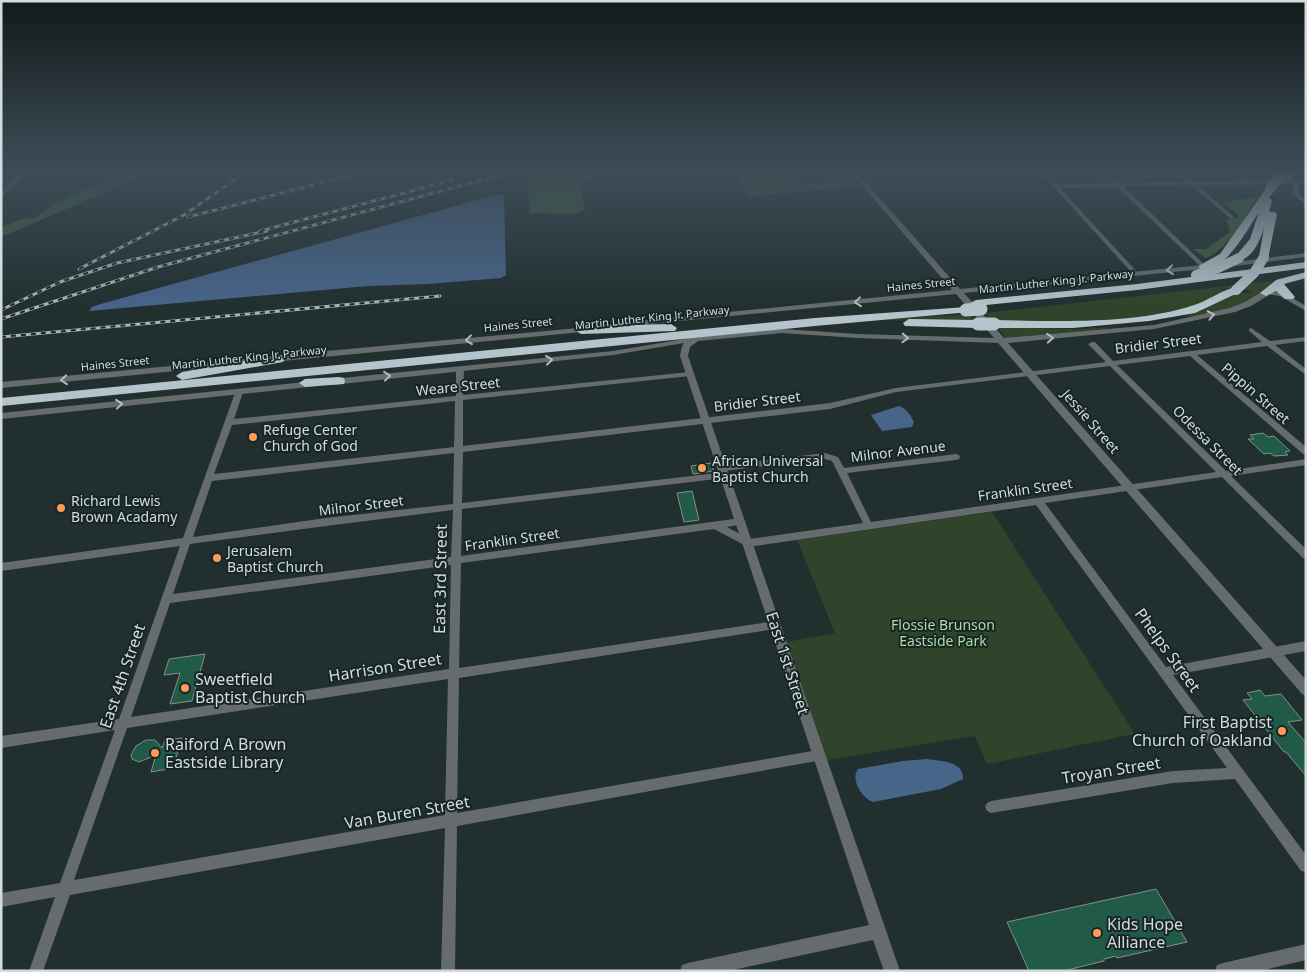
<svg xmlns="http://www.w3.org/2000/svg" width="1307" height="972" font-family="'Noto Sans',sans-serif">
<rect width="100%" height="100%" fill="#212f2f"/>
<g fill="#30442b">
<path d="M1271 281 1272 282C1264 289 1259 296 1249 302 1231 313 1205 314 1184 317L1240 293H1252L1243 288 1221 289 1223 293C1156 330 1066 322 992 322L984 313Z"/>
<path d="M969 314 976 322 874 320H875Z"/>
<path d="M997 327 1076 329 1115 327 1094 331 1006 338Z"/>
<path d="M992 512 1135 734 987 764 975 736 827 760 787 642 835 633 797 540Z"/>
</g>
<g fill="#3f5d38">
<path d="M144 171H155L1 237V227L22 219 36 217 56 202 112 178Z"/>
<path d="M537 171H597L579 186 585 210 574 214 530 213 527 174Z"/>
<path d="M737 171C761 171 785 183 810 184 826 185 840 178 856 184V187L747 196Z"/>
<path d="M1257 197C1243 219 1231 247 1206 258L1193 249H1206L1230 232 1227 220 1240 217 1223 202Z"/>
</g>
<g fill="#476489">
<path d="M499 194 504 196 506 275 501 278 427 284 368 286 89 311 92 307 97 305Z"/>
<path d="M899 406C906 408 911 416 914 422L912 427 882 431 871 415Z"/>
<path d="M927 759C941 761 964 761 963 779L941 789 873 802C862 798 850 780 858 769L903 761Z"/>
</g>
<g fill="#215a47" stroke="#82918b">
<path d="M1263 433 1268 437 1274 436 1290 451 1285 452 1288 455 1274 456 1270 453 1264 454 1248 439H1254L1250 435Z"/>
<path d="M711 463 714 471 693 474 691 466Z"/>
<path d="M692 491 699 520 684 522 677 493Z"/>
<path d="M205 654 192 701 170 704 180 673 164 675 169 659Z"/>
<path d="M1260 690 1265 696 1281 694 1302 720 1288 722 1306 743V776L1286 752H1284L1243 700 1252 699 1247 693Z"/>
<path d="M182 738 173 768 151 772 156 755 139 762 132 759 131 755 136 746 146 740H155L162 748 165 740Z"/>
<path d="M1156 889 1187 942 1117 958 1116 956 1104 959V961L1063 971H1029L1007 922Z"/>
</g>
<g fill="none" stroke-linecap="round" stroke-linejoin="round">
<g fill="#666c6e" fill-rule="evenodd">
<path d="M23 171H29L1 197V192Z"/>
<path d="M1039 171H1045L1057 184 1114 183 1101 171H1107L1120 183 1187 182 1174 171H1180L1193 182 1246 181 1233 171H1239L1253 181 1306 180V184H1299L1298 193 1306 200V205L1292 193 1294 184 1197 185 1233 216 1234 217 1231 219 1191 185 1123 186 1206 266 1207 267 1204 269 1202 268 1117 187 1060 188 1138 273V275H1134Z"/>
<path d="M1266 291 1284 293 1306 306V311L1280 296 1264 294 1263 293Z"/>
<path d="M1251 328 1270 341 1306 337V341L1275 345 1306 369V375L1267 346 1197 355 1306 447V455L1303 454 1190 356 1117 365 1226 471 1306 459V465L1231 476 1306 549V559L1303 558 1222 477 1045 503 1166 667 1306 641V651L1173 675 1306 855V872L1301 871 1235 779 1173 783 991 813 987 811 985 807 987 803 991 801 1173 771 1227 768 1036 505 748 547 714 529 461 563 459 668 775 621 779 622 780 625 779 628 775 629 459 678 457 813 818 750 822 752 824 756 822 760 457 826 455 971H441L445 828 70 895 43 971H29L55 897 1 907V893L60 883 115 730 1 748V736L119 719 180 546 1 571V563L183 538 236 390H239L243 392 234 419 456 396V369L460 367 464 369 463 395 690 372 694 374 690 376 463 400V446L830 403 896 388 1106 362 1088 344 1092 342H1095L1113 361 1262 342 1249 331V329ZM1110 366 1216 472 871 522 847 473 956 460 959 459 960 457 959 455 956 454 844 468 838 457 825 453 723 465 719 468 723 471 825 459 832 461 863 523 749 539 727 527 744 524 746 522 744 520 741 518 461 556 462 509 725 478 729 475 725 472 462 503 463 452 830 409 896 392ZM455 401 454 447 214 474 232 425ZM454 453 453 504 326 518 193 537 212 481ZM453 510 451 557 173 594 190 544 326 526ZM451 565 449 669 131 717 170 603ZM448 679 445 815 74 880 127 728Z"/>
</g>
<g fill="#666c6e" fill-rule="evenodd">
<path d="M850 171H856L960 289 1213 264 1217 266 1213 268 964 293 1004 338 1154 325 1230 308 1245 302 1263 291H1269V295L1251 306 1235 312 1154 329 1008 343 1306 680V696L1302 694 998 343 858 338 782 333 698 341 690 347 688 356 900 971H884L873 940 728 971H680L682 965 688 963 869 925 680 356 682 346 684 343 613 355 332 385 328 382 332 379 613 351 696 337 782 329 858 334 994 338 956 294 608 328 604 326 608 324 952 290Z"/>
<path d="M1306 253V257L1227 267 1223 265 1227 263Z"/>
<path d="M589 327 593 329 592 331 272 362 268 359 272 356Z"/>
<path d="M245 359 248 360V364L1 388V382Z"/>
<path d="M315 381 318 382 319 384 318 386 1 419V413Z"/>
<path d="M1306 944V960L1260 971H1215L1217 965 1223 963Z"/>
</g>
<g fill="#b5c4ca" fill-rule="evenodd">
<path d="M1290 171H1300L1290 179H1284V175Z"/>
<path d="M1270 186 1275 189 1269 198 1272 200 1269 212H1275L1277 214 1268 259H1260L1259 257 1264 228C1260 241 1253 257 1239 261L1234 258 1250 239 1259 212C1248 228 1224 275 1200 269L1199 267 1200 265 1220 254 1267 187Z"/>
<path d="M1306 262V268L1137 290 976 306 970 303 976 300 1137 284Z"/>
<path d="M1306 272V278L1284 284 1295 297 1293 299H1285L1276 291 1266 296 1260 293 1276 280Z"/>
<path d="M1236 287 1240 288 1242 290 1240 292 1195 313 1149 321 1073 328H994L988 324 994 320C1056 321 1135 325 1194 305 1208 301 1221 290 1236 287Z"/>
<path d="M966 307 970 308 972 310 970 312 815 326 1 406V398L815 318Z"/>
<path d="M909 319 978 320 984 324 978 328 905 326 903 323Z"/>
<path d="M671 324 677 328 675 331 581 334 575 330 581 326Z"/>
<path d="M279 355 283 356 285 359 283 362 182 380 176 376 182 372Z"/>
<path d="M339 377 344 378 345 381 344 384 305 387 299 383 305 379Z"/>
</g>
<g stroke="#aab4b4" stroke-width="3">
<g id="rail">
<path d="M510 177 531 171"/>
<path d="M188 217 368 171"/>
<path d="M260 231 453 180"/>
<path d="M79 269 184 215 247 171"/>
<path d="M1 310 60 282 117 263 267 231"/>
<path d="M1 319 158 267 515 171"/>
<path d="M1 337 440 296"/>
</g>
</g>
<use href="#rail" stroke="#182526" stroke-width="2" stroke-dasharray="5" stroke-linecap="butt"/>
<g stroke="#b5c4ca" stroke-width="10">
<path d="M1270 189 1279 177"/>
<path d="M1196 275 1218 268 1239 258"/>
<path d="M1236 290 1254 273 1264 257"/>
</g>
<g stroke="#b5c4ca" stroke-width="13">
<path d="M966 310 981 309"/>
<path d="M978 324H994"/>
</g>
</g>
<defs><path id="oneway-chevron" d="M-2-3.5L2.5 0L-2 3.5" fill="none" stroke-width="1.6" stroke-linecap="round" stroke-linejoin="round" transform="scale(1.25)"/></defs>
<g stroke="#b2babb">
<use href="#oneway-chevron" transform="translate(1170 270) rotate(174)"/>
<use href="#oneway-chevron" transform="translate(858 302) rotate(174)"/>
<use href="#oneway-chevron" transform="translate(1211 315) rotate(-12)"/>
<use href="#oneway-chevron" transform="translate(905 338) rotate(2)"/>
<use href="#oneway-chevron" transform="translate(1050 338) rotate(-5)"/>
<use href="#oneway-chevron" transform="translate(469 340) rotate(174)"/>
<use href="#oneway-chevron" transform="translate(549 360) rotate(-6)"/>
<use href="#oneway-chevron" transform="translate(387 376) rotate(-6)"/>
<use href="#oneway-chevron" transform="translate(64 380) rotate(175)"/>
<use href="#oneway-chevron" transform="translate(119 404) rotate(-6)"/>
</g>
<linearGradient id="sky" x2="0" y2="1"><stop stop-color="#121a1a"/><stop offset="0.56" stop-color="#3d4d58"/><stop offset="1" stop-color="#3d4d58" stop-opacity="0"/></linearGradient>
<rect width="1307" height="307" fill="url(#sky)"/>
<g fill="#fe9c57" stroke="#182526" stroke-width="2">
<circle cx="253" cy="437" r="5"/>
<circle cx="702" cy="468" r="5"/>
<circle cx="61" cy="508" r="5"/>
<circle cx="217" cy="558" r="5"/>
<circle cx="185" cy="688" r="5"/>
<circle cx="1282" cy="731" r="5"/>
<circle cx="155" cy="753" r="5"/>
<circle cx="1097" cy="933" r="5"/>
</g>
<g text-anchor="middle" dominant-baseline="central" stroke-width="4" stroke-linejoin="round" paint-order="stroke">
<g font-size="11" fill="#d3dcdc" stroke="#182526">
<text transform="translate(1056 281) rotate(-6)">Martin Luther King Jr. Parkway</text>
<text transform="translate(921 284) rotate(-6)">Haines Street</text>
<text transform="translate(652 317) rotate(-6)">Martin Luther King Jr. Parkway</text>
<text transform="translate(518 324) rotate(-6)">Haines Street</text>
<text transform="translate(249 357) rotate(-6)">Martin Luther King Jr. Parkway</text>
<text transform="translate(115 363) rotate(-6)">Haines Street</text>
</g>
<g font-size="14" fill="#d3dcdc" stroke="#182526">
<text transform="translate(1158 343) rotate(-7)">Bridier Street</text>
<text transform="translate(458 386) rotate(-6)">Weare Street</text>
<text transform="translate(1256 393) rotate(41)">Pippin Street</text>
<text transform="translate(757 401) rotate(-7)">Bridier Street</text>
<text transform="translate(1091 421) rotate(49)">Jessie Street</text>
<text transform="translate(1208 440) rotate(45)">Odessa Street</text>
<text transform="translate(898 451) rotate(-7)">Milnor Avenue</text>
<text transform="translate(1025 489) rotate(-8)">Franklin Street</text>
<text transform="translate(361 505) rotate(-7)">Milnor Street</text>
<text transform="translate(512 539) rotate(-8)">Franklin Street</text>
</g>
<g font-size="14" fill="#d3dcdc" stroke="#182526" text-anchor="start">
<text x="263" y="429">Refuge Center<tspan x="263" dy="16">Church of God</tspan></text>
<text x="712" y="460">African Universal<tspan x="712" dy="16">Baptist Church</tspan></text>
<text x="71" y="500">Richard Lewis<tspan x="71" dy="16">Brown Acadamy</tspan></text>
<text x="227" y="550">Jerusalem<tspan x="227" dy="16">Baptist Church</tspan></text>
</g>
<g font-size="14" fill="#addea1" stroke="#182526">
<text x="943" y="624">Flossie Brunson<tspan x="943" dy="16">Eastside Park</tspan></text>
</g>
<g font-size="16" fill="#d3dcdc" stroke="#182526">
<text transform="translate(440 579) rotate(-89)">East 3rd Street</text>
<text transform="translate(1168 650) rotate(54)">Phelps Street</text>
<text transform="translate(788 663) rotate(72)">East 1st Street</text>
<text transform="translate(385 667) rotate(-9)">Harrison Street</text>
<text transform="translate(122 676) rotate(-71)">East 4th Street</text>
<text transform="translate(1111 770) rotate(-9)">Troyan Street</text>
<text transform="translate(407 812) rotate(-10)">Van Buren Street</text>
</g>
<g font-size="16" fill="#d3dcdc" stroke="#182526" text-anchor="start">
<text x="195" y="679">Sweetfield<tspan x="195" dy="18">Baptist Church</tspan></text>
<text x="1272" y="722" text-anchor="end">First Baptist<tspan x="1272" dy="18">Church of Oakland</tspan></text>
<text x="165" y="744">Raiford A Brown<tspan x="165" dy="18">Eastside Library</tspan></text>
<text x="1107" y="924">Kids Hope<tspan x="1107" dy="18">Alliance</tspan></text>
</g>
</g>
<rect width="1307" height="972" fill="none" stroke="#d3dcdc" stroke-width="5"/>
</svg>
